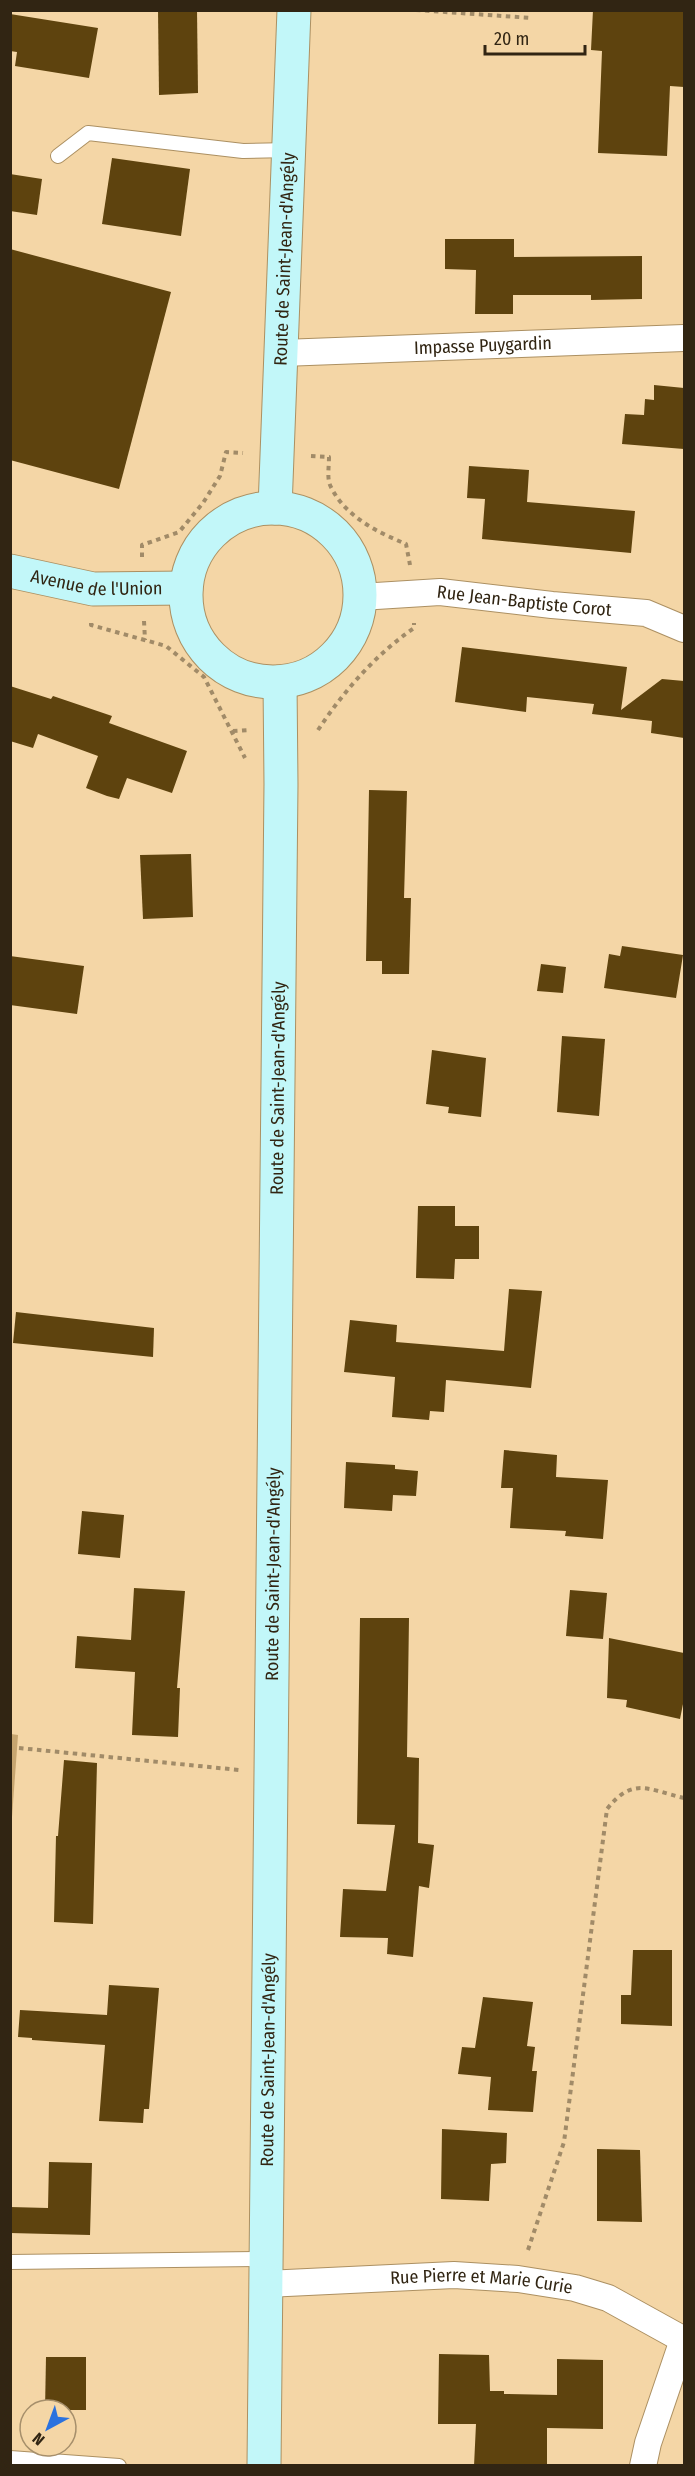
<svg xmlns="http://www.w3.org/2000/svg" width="695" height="2476" font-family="'Fira Sans Condensed',sans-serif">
<rect width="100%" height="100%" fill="#f4d6a6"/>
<path fill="#c6a570" d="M11 1734 18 1735 11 1831 10 1734Z"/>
<g fill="#5e430e">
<path d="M158 10H197L198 93 159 95Z"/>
<path d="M593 10H684V87L670 86 667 156 598 153 602 51 591 50Z"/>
<path d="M10 14 98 28 89 78 15 66 17 52 10 51Z"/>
<path d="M112 158 190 169 181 236 102 224Z"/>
<path d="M10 174 42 179 37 215 10 211Z"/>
<path d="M445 239H514V257L642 256V299L591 300V295H513V314H475L476 270 445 269Z"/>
<path d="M10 249 171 292 119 489 10 460Z"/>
<path d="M654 385 684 388V449L622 444 625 414 644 415 645 399 654 400Z"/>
<path d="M469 466 529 470 527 502 635 511 631 553 482 539 485 499 467 498Z"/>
<path d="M462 647 627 667 621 710 662 679 684 681V738L651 733 652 721 592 714 594 704 527 697 526 712 455 702Z"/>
<path d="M10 686 51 699 53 696 112 716 109 723 187 751 172 793 127 778 119 799 107 796 86 788 98 756 38 734 33 748 10 741Z"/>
<path d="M369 790 407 791 404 898H411L409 974H382V961H366Z"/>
<path d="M191 854 193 917 143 919 140 855Z"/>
<path d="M622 946 683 955 676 998 604 988 609 954 620 956Z"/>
<path d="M10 956 84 966 77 1014 10 1005Z"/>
<path d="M541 964 566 967 563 993 537 991Z"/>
<path d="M562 1036 605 1039 599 1116 557 1112Z"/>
<path d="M432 1050 486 1058 481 1117 448 1113 449 1107 426 1104Z"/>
<path d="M418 1206H455V1226H479V1259H455L454 1279 416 1278Z"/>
<path d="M509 1289 542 1291 531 1388 446 1380 444 1412 430 1411 429 1420 392 1417 395 1377 344 1372 350 1320 397 1325 396 1342 504 1351Z"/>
<path d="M16 1312 154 1328 153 1357 13 1343Z"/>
<path d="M504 1450 557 1455 556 1477 608 1480 603 1539 565 1536 566 1531 510 1528 513 1488H501Z"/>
<path d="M346 1462 395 1465V1469L418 1471 416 1496 393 1495 392 1511 344 1508Z"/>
<path d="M82 1511 124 1515 120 1558 78 1554Z"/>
<path d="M134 1588 185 1591 177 1688H180L178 1737 132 1735 135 1672 75 1668 77 1636 131 1640Z"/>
<path d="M570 1590 607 1593 603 1639 566 1636Z"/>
<path d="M360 1618H409L407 1757 419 1758 418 1843 434 1845 429 1888 419 1886 413 1957 387 1954 388 1938 340 1937 343 1889 386 1891 395 1825 357 1824Z"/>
<path d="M609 1638 684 1653V1699L680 1719 626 1707 627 1700 607 1698Z"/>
<path d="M64 1760 97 1763 93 1924 54 1922 56 1836H58Z"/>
<path d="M633 1950H672V2026L621 2024V1995H631Z"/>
<path d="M109 1985 159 1988 149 2109H144L143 2123 99 2121 105 2045 32 2040V2038L18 2037 20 2010 107 2015Z"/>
<path d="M483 1997 533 2002 527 2046 535 2047 532 2071H537L533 2112 488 2110 491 2077 458 2074 462 2047 475 2048Z"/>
<path d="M442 2129 507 2133 506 2163 491 2164 489 2201 441 2199Z"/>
<path d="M597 2149 640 2150 642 2222 597 2221Z"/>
<path d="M49 2162 92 2163 90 2235 10 2233V2207L48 2208Z"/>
<path d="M439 2354 489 2355 490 2391H504V2394L557 2395V2359L603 2360V2429L547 2428V2466H474L476 2424H438Z"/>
<path d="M46 2357H86V2410H45Z"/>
</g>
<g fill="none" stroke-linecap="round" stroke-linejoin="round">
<g stroke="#ac9062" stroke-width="16">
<g id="lane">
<path d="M58 156 88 133 243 151 290 150"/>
<path d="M10 2262 266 2259"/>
<path d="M10 2458 119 2466"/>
</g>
</g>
<g stroke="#ac9062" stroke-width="28">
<g id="street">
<path id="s1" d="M282 353 684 338"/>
<path id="s2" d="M360 597 440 592 552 605 646 613 684 629"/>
<path id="s3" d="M266 2284 454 2275 518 2279 575 2288 608 2298 684 2340"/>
<path d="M643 2466 648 2443 683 2340"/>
</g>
</g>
<g stroke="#ac9062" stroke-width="35">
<g id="secondary">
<path id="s4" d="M275 508 294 10"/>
<circle cx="273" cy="595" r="87"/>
<path id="s5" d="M10 571 93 589 186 588"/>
<path id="s6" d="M264 2466 281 784 280 682"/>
</g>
</g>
<g stroke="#a18b68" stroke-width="4" stroke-dasharray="4.5 4.5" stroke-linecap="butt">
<path d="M416 10 532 18"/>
<path d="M311 456 329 457C329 466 327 478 330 485 344 516 377 532 406 544L410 565"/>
<path d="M142 557V545L179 532 203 503 220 476 226 452 243 453"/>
<path d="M144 621 145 640"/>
<path d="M91 623V625L166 646 204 677 245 758"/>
<path d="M318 730C344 691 375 655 414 628V623"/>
<path d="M233 731 249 730"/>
<path d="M19 1748 239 1770"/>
<path d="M528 2250 564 2142 607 1809C633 1776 649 1790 684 1798"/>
</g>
<use href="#lane" stroke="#fff" stroke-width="14"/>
<use href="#street" stroke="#fff" stroke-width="26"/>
<use href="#secondary" stroke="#c2f7f9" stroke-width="33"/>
</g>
<g text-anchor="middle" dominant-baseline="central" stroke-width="6" stroke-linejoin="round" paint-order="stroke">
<g font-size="18" fill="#312513" stroke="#f4d6a6">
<text stroke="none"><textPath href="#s4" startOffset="249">Route de Saint-Jean-d'Angély</textPath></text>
<text stroke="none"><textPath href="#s1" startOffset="201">Impasse Puygardin</textPath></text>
<text stroke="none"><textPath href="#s5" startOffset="88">Avenue de l'Union</textPath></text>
<text stroke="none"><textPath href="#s2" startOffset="165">Rue Jean-Baptiste Corot</textPath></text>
<text stroke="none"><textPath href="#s6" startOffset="1378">Route de Saint-Jean-d'Angély</textPath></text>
<text stroke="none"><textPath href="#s6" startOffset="892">Route de Saint-Jean-d'Angély</textPath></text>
<text stroke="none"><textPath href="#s6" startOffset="406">Route de Saint-Jean-d'Angély</textPath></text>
<text stroke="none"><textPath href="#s3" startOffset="216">Rue Pierre et Marie Curie</textPath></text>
</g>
</g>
<rect width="695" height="2476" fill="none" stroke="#312513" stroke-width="24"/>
<g transform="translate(48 2428) rotate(221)"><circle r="28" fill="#f4d6a6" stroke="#a68f6b" stroke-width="1.5"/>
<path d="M0-4.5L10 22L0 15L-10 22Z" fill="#2b72df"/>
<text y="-9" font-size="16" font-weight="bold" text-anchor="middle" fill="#312513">N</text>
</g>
<path d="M485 45v9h100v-9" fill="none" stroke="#312513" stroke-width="3"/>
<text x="494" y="45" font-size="18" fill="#312513" stroke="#f4d6a6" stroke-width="4.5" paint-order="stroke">20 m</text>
</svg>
